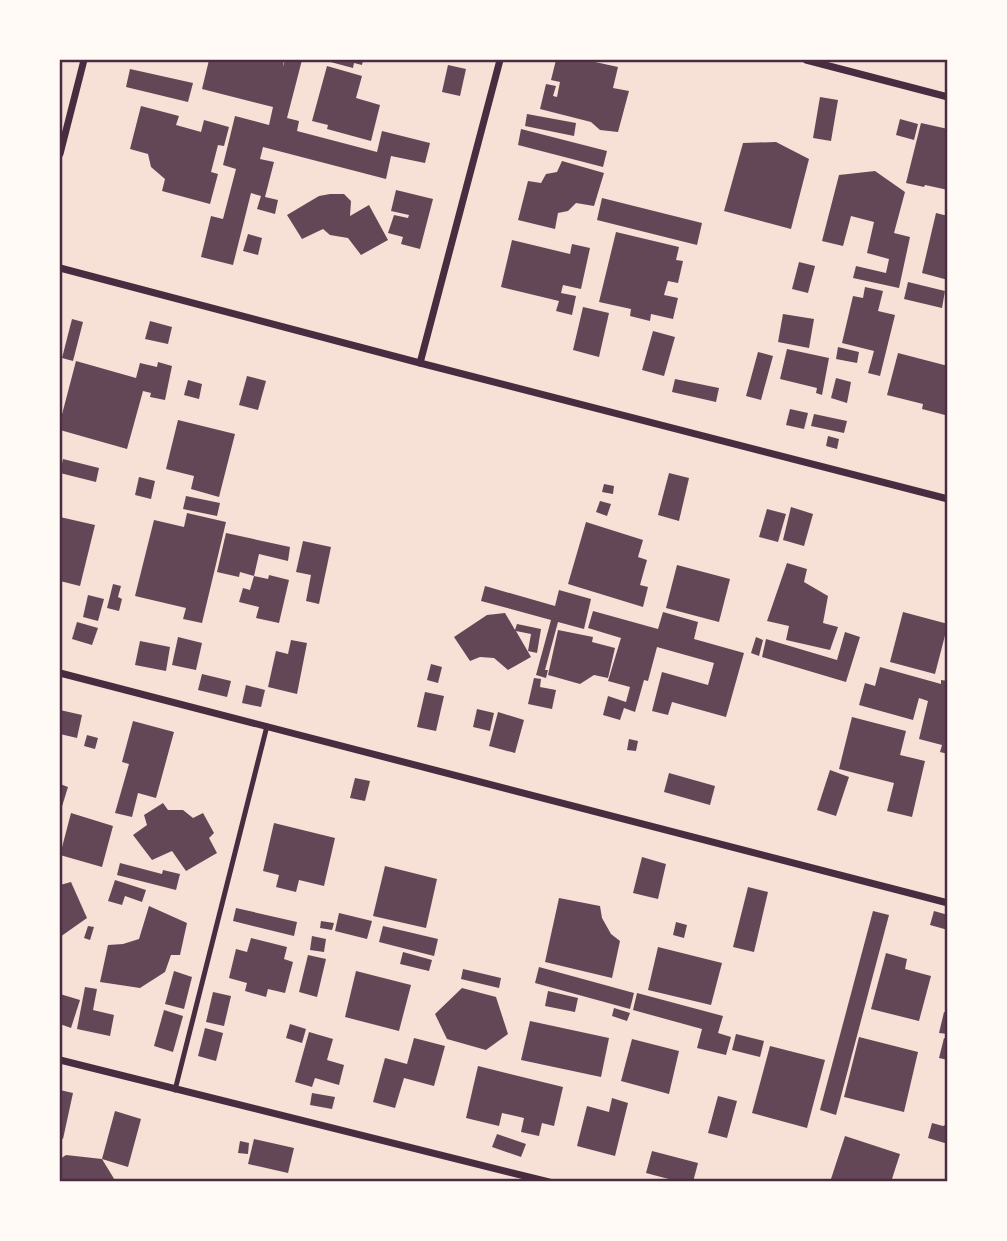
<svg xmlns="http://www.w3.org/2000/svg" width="1007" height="1241" font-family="Roboto,sans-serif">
<rect width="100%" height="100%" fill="#f7e1d7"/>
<g fill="#644757">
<path d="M209 60H284L283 67 285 60H302L287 118 299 121 297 131 377 152 382 131 430 143 425 163 391 156 386 179 263 147 260 159 274 162 265 197 278 200 275 214 257 209 261 196 251 193 233 265 201 257 211 216 223 219 236 169 223 165 235 116 269 125 273 107 202 89Z"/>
<path d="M323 60H363L362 65 354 63 353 68Z"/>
<path d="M556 60H586L618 67 613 88 629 91 618 132 600 130 591 122 540 109 546 84 556 86 553 96 557 97 560 82 551 80Z"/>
<path d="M448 65 466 69 460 96 442 92Z"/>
<path d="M327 66 362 76 356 98 380 105 371 141 327 129 328 125 312 121Z"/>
<path d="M130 69 193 83 188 102 126 87Z"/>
<path d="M820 97 838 100 831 141 813 138Z"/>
<path d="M141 106 179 116 176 125 201 132 204 120 229 127 224 146 218 145 211 172 218 174 210 204 162 191 165 179 151 167 148 154 130 149Z"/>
<path d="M527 114 576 123 574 136 525 126Z"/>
<path d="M900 119 918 124 914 140 896 135Z"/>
<path d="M921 123 948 129V190L925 185 924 187 906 183Z"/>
<path d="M521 129 607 151 603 167 518 145Z"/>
<path d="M776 142 809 159 791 229 724 211 743 143Z"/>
<path d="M562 161 604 173 594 206 576 203 568 211 558 213 555 229 518 220 528 181 541 183 546 174 557 172Z"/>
<path d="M875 171 905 192 894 233 910 237 899 288 853 278 856 266 886 273 889 259 867 253 874 222 851 216 843 246 822 241 839 175Z"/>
<path d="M396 190 433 199 420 249 401 244 403 237 388 233 394 215 408 218 409 215 391 211Z"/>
<path d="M330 194H344L351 201 350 216 369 205 388 240 361 255 348 238 330 235 323 229 302 239 287 215 319 196Z"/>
<path d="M602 198 702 223 697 245 597 220Z"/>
<path d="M936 213 948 216V280L922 273Z"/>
<path d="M616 232 679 247 676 260 683 261 678 283 668 281 664 295 678 298 673 319 651 314 650 321 630 316 631 309 599 302Z"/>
<path d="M248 234 262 238 258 255 243 251Z"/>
<path d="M512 240 570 254 572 244 590 248 581 289 563 285 561 293 576 296 572 315 556 311 559 301 501 287Z"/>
<path d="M799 262 815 266 808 293 792 289Z"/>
<path d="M908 282 945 291 942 308 904 299Z"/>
<path d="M865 287 883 291 878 311 895 315 880 376 868 373 874 351 842 343 853 296 863 298Z"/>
<path d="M583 307 609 313 599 357 573 350Z"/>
<path d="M783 314 814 319 809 348 778 342Z"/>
<path d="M72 319 83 322 73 361 62 358Z"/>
<path d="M150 321 172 327 168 344 145 339Z"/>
<path d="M653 331 675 337 664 376 642 370Z"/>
<path d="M838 347 859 352 857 363 836 359Z"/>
<path d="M787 349 829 358 822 395 816 393 817 388 780 379Z"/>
<path d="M758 352 773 356 761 400 746 396Z"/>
<path d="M898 353 948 366V411H946L945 415 922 409 923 404 887 395Z"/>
<path d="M76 361 136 378 140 363 157 367 158 362 172 366 165 400 150 397 151 393 143 391 127 449 60 430V422Z"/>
<path d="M247 376 266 381 258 410 239 405Z"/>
<path d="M836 378 851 382 847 403 831 398Z"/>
<path d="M675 379 719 388 716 402 672 392Z"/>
<path d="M188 380 202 384 199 399 184 395Z"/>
<path d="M790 409 808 413 804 429 786 425Z"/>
<path d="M814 414 847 421 844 433 811 426Z"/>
<path d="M178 420 235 434 219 497 191 489 194 476 166 469Z"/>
<path d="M828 436 839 439 837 449 826 446Z"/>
<path d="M63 459 99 468 96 482 60 473Z"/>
<path d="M669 473 689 478 679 521 658 515Z"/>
<path d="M139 477 155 481 151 499 135 495Z"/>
<path d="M604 484 614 486 613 494 602 492Z"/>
<path d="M186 496 220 503 217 516 183 509Z"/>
<path d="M600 501 611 504 607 516 596 512Z"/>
<path d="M791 507 813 514 804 546 783 540Z"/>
<path d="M767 509 786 514 778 542 759 537Z"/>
<path d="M187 513 226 522 202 623 183 619 186 608 135 596 154 520 184 527Z"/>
<path d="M60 517 95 525 80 586 60 581Z"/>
<path d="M586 522 643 540 638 557 647 560 640 585 648 587 643 607 568 584Z"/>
<path d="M226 533 290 547 288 561 259 554 254 576 240 572 239 577 217 572Z"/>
<path d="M303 541 331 547 319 604 306 601 311 575 296 572Z"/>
<path d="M787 563 807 569 804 582 828 596 823 623 838 627 830 650 786 640 789 626 767 621Z"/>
<path d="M677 565 730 579 719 622 666 608Z"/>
<path d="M269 575 289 580 279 623 256 618 259 607 239 602 243 588 250 590 254 576 268 579Z"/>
<path d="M113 584 121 586 118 597 122 599 119 611 107 608Z"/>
<path d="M485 586 555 606 559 590 591 599 584 629 558 622 545 670H548L546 678 536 675 551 620 481 601Z"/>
<path d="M88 595 104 599 98 621 83 617Z"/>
<path d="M593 611 658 629 663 612 698 622 694 639 744 653 726 717 672 702 668 715 652 711 662 672 708 685 714 663 657 647 648 681 644 680 635 712 624 708 620 720 603 715 608 696 626 702 630 687 608 681 621 638 588 628Z"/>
<path d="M903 612 948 624 935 674 890 662Z"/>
<path d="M505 613 515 630 517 624 541 629 537 653 528 651 531 634 516 631 531 657 508 670 494 658 480 657 470 661 454 637 487 615Z"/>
<path d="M77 622 98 628 92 645 72 639Z"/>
<path d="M558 630 593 637 592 642 615 648 608 678 594 675 580 684 548 675Z"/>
<path d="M845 632 860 637 846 682 762 657 766 639 837 660Z"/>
<path d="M178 637 202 643 196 670 172 665Z"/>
<path d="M756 637 763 640 759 656 751 653Z"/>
<path d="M291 640 307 643 297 694 268 687 276 651 288 654Z"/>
<path d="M140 641 170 647 166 671 135 665Z"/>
<path d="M431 664 442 667 438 683 427 680Z"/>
<path d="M880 667 941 684V680L948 681V754L940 752 942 745 919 739 928 701 919 698 913 720 859 705 865 683 875 686Z"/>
<path d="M202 674 231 681 227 697 198 690Z"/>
<path d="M534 678 541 679 540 687 556 690 552 709 528 704Z"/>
<path d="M246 685 265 690 261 707 242 703Z"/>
<path d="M425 692 444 696 436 731 417 727Z"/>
<path d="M477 709 494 713 490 731 473 727Z"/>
<path d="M60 710 82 715 77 738 60 734Z"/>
<path d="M498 712 524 720 515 753 489 746Z"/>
<path d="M852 717 906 731 900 755 925 761 912 817 887 811 894 783 839 769Z"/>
<path d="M133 721 174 732 156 798 138 793 132 817 115 813 129 764 122 762Z"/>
<path d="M87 735 98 738 95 749 84 746Z"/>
<path d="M629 739 638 741 636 751 627 750Z"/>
<path d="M830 770 849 777 836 816 817 810Z"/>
<path d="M669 773 715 786 710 805 664 792Z"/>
<path d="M355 778 370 781 365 801 350 798Z"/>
<path d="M60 784 68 787 60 813Z"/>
<path d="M163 803 168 810H183L193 818 203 813 214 833 209 838 217 853 186 871 172 851 152 860 133 835 147 825 144 815Z"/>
<path d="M71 813 113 826 102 867 60 855Z"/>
<path d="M274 823 335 838 324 886 299 880 296 892 276 887 279 875 263 871Z"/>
<path d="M642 857 666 864 658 899 633 893Z"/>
<path d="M120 863 162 874 163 870 180 874 176 890 117 875Z"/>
<path d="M385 866 437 879 426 928 373 916Z"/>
<path d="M115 880 146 890 142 902 125 896 122 905 108 901Z"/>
<path d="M71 882 87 918 60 937V885Z"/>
<path d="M748 887 768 892 754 952 733 947Z"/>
<path d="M559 898 600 906 602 918 611 934 620 941 612 978 545 962Z"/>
<path d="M149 906 187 923 180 955H171L165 972 140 988 100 982 108 945 123 944 139 939Z"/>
<path d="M236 908 297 922 294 936 233 921Z"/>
<path d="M873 911 889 915 836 1115 820 1110Z"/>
<path d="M934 911 948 915V930L930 925Z"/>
<path d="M339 913 372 921 367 939 335 931Z"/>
<path d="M321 921 334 923 332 930 320 928Z"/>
<path d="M676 922 687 925 684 938 673 935Z"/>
<path d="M88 926 94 927 90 940 84 938Z"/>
<path d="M383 926 438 939 434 956 379 942Z"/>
<path d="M312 936 326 939 324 952 310 950Z"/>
<path d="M251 938 287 947 284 959 293 962 285 993 268 989 266 997 245 991 247 983 229 978 236 949 247 952Z"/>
<path d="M658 947 722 963 711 1005 648 990Z"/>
<path d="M403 952 432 960 429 971 400 964Z"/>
<path d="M886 953 907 959 905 969 931 976 919 1021 871 1009Z"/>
<path d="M308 955 326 959 317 997 299 992Z"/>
<path d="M539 967 634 993 630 1009 535 983Z"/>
<path d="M463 969 501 978 499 988 461 979Z"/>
<path d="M174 971 192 977 184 1009 165 1004Z"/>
<path d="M356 971 411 985 399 1031 345 1017Z"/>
<path d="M85 987 97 989 93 1010 114 1015 110 1036 77 1029Z"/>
<path d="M462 988 496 997 508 1034 486 1050 447 1039 435 1014Z"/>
<path d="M548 991 578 998 575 1012 545 1006Z"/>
<path d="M213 992 231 996 224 1026 206 1022Z"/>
<path d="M637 993 723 1016 718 1033 731 1037 726 1055 697 1048 702 1029 633 1010Z"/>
<path d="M60 994 80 1000 71 1028 60 1024Z"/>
<path d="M614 1008 630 1013 627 1021 612 1016Z"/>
<path d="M164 1010 183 1016 173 1052 154 1046Z"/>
<path d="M944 1012 948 1013V1034L939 1033Z"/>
<path d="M530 1021 609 1038 601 1077 521 1060Z"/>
<path d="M290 1024 306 1029 302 1043 286 1038Z"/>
<path d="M205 1028 223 1033 216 1061 198 1056Z"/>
<path d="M309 1032 333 1039 327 1060 344 1065 339 1085 315 1078 312 1087 295 1082Z"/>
<path d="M736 1034 764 1041 760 1057 732 1050Z"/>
<path d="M859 1037 918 1052 904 1112 844 1097Z"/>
<path d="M414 1038 445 1046 434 1086 404 1078 395 1108 373 1102 385 1058 407 1064Z"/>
<path d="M944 1038 948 1039V1060L939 1058Z"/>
<path d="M632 1039 679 1051 669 1094 621 1081Z"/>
<path d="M770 1046 825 1060 807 1128 752 1113Z"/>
<path d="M478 1066 563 1087 554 1126 542 1123 539 1136 521 1132 524 1118 502 1113 499 1126 466 1118Z"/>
<path d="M60 1090 73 1093 63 1139 60 1138Z"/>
<path d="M312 1093 335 1097 332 1109 310 1105Z"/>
<path d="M718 1096 737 1101 727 1138 708 1133Z"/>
<path d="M612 1098 628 1103 615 1156 577 1146 587 1106 609 1112Z"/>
<path d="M115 1111 141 1119 128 1167 102 1159Z"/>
<path d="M932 1123 943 1126 948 1124V1144L928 1138Z"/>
<path d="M497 1134 526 1144 521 1157 492 1147Z"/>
<path d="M845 1136 900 1154 891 1182H830Z"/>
<path d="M254 1139 294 1148 288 1173 248 1164Z"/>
<path d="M240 1141 249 1143 248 1154 238 1153Z"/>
<path d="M652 1151 698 1163 693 1182H680L646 1173Z"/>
<path d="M66 1155 102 1159 116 1182H60V1159Z"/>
</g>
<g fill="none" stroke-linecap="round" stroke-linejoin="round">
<path stroke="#4a2c40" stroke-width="5" d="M175 1090 267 726"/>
<g stroke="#4a2c40" stroke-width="7">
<path d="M806 60 948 97"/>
<path d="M60 154 84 60"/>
<path d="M60 268 420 363 948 499"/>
<path d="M420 363 500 60"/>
<path d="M60 673 948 903"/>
<path d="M60 1060 549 1182"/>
</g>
</g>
<rect width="1007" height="1241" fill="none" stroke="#fffaf5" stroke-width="122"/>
<rect x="61" y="61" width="885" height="1119" fill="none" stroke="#4a2c40" stroke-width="2.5"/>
</svg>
